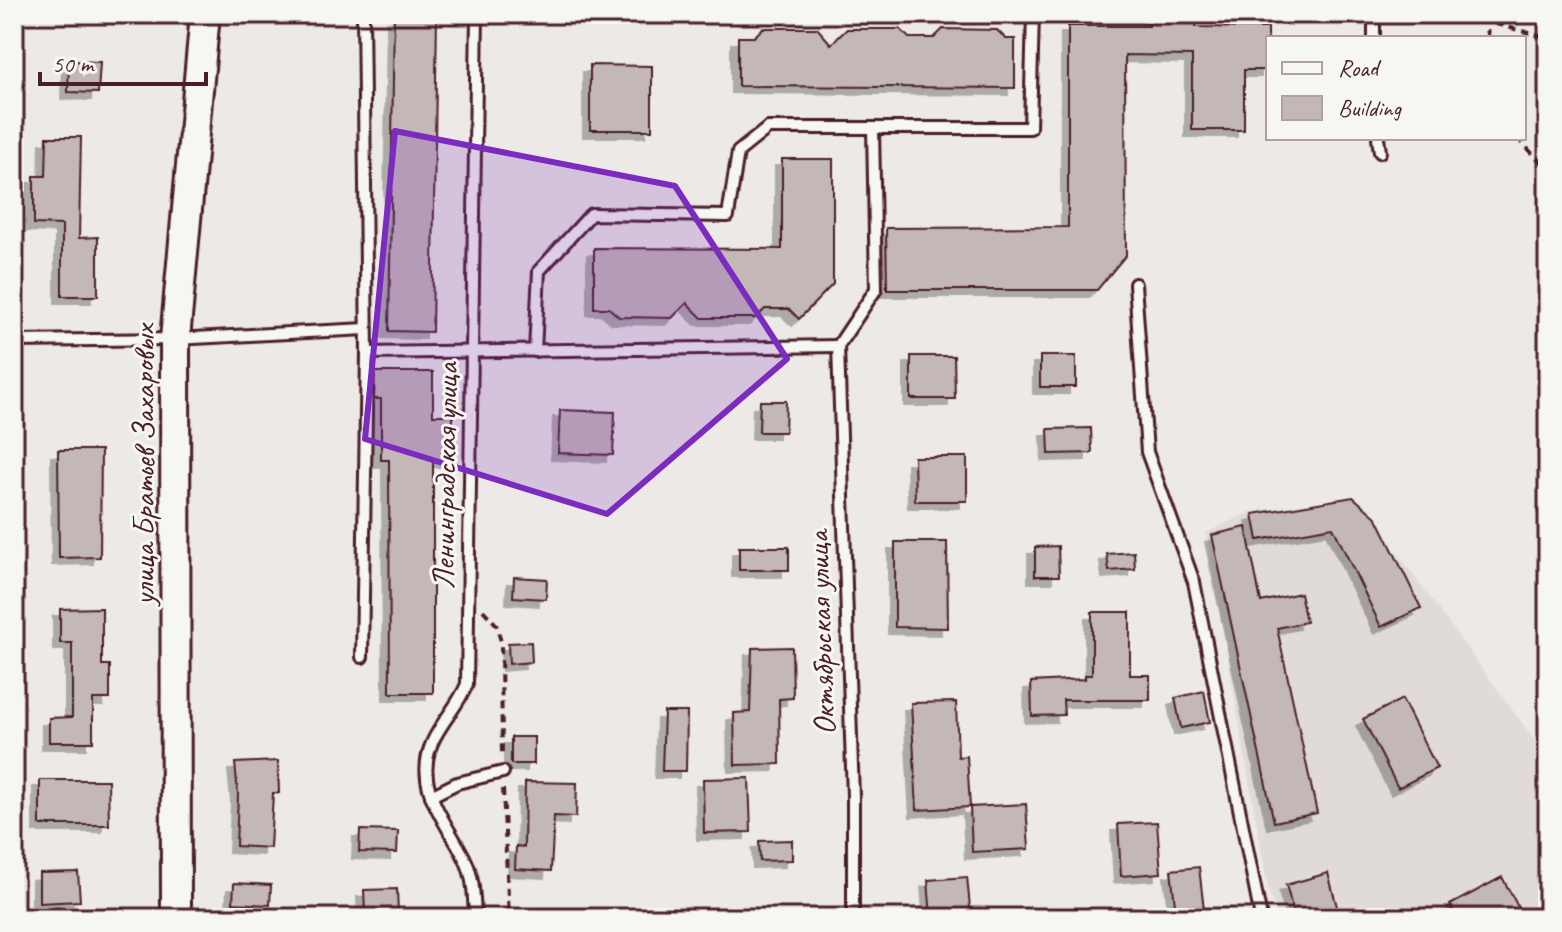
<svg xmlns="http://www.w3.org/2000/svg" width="1562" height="932" font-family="Caveat,sans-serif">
<defs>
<filter id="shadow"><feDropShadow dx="-7" dy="7" stdDeviation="0" flood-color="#0004"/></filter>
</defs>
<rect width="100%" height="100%" fill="#ece9e6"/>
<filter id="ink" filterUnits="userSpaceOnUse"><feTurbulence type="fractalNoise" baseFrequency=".0125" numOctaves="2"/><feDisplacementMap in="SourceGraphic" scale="16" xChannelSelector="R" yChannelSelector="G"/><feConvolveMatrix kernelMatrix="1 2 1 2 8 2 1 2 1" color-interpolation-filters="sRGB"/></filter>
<g filter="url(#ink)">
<path fill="#e0dad8" d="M1355 496 1536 742 1548 769V918H1279L1268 888 1206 533 1251 512Z"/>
<g fill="#c4b7b7" stroke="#4a1f2b" stroke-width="2" filter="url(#shadow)">
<path d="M1149 14H1196V27L1268 28V70H1244V130H1192V56L1125 55 1126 255 1097 290H887L886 228 1068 227V26H1149Z"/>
<path d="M394 15 437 16 432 332 389 331Z"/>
<path d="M763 28H817L831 44 847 29H900L909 38H934L943 29 997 30 1006 39H1015V88L738 86V37H754Z"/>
<path d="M69 61 100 62 98 93 68 92Z"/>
<path d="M590 65 652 66V130H590Z"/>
<path d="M47 137H81L79 238 98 237V296H62V225L34 224V176H46Z"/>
<path d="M782 159H833V284L799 319 789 309H765L756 318H702L687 303 672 318 619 317 609 308H594V248L782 249Z"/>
<path d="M911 356H954L955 399H911Z"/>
<rect x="1040" y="356" width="36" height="31"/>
<path d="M375 372H433V415H453V460H433V693H390L389 460H381V399H374Z"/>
<path d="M760 401H786L785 432H759Z"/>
<path d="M560 410 615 412 613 455 558 453Z"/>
<path d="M1091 428 1092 453 1049 454 1048 429Z"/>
<path d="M58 450H101L100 557 59 558Z"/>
<path d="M914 457H967V501H915Z"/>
<path d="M1353 497 1377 518 1421 608 1381 627 1333 527 1258 540 1253 514Z"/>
<path d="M1246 527 1261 602 1300 593 1306 622 1277 628 1317 813 1274 822 1212 535Z"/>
<path d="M895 542H947L948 628 895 627Z"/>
<path d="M1058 546 1059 576H1035V547Z"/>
<rect x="739" y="547" width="50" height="23"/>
<path d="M1134 552 1135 569 1109 571 1107 554Z"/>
<path d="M514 577 547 579 546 599 513 597Z"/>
<path d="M102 608V665H110V699H93V742H49V718L72 717V643H60V609Z"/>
<path d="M1092 612H1130V675H1150V700H1063L1064 715 1032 716 1031 682 1085 679V675H1092Z"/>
<path d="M531 642 532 662 509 664 508 643Z"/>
<path d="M792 647 793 698 779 699 780 764 735 765 734 713 750 712 752 648Z"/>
<path d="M1204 691 1210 722 1181 728 1175 698Z"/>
<path d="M1402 699 1437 768 1398 788 1363 719Z"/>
<path d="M956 702 958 757 967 756 970 807 917 810 911 703Z"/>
<path d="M664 712H687L686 771H662Z"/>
<rect x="511" y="737" width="23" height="27"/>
<path d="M278 761 279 793H273L270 848 236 846 238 794 235 763Z"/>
<path d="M749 778 751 832 704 833 703 779Z"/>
<path d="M40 780H108L109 825H40Z"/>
<path d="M525 782 577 783 576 817 554 816 551 871 515 869 516 846 524 847Z"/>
<path d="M1026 804 1029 849 972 852 970 807Z"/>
<path d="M1157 822 1161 873 1121 876 1118 824Z"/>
<path d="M360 830 398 831 397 853 359 852Z"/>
<path d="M792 840V860L760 861 759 841Z"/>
<path d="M1199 867 1204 910 1176 913 1171 870Z"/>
<path d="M78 872 80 901 39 903V873Z"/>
<path d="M1328 873 1340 918H1295L1286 885Z"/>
<path d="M967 877 971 918H931L928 880Z"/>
<path d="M1502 877 1524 918H1457L1450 905Z"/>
<path d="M234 883 271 885 270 905 233 903Z"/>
<path d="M397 889 398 912 365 913 364 890Z"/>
</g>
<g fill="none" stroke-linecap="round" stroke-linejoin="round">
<g stroke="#4a1f2b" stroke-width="16">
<g id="lane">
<path d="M363 14 367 353"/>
<path d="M1374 14V38"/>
<path d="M1548 58V64"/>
<path d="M873 128H1030L1033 14"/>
<path d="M1378 138 1380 152"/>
<path d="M1135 284 1147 452 1194 582 1261 918"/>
<path d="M14 341 175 339 366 329"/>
<path d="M838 346 853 797V918"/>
<path d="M535 351 539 271 591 214 728 216 738 152 768 128H873L876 289 838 346"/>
<path d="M362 657 367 353 838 346"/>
<path d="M431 796 457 783 503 772"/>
<path d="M475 918C474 897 474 876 464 857 446 821 413 787 432 743 441 722 458 706 467 684L477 14"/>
</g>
</g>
<g stroke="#4a1f2b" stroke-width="34">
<path id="secondary" d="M176 918 175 339 205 14"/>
</g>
<g stroke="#4a1f2b" stroke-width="4" stroke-dasharray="8 6" stroke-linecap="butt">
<path d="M1456 14 1485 21"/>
<path d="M1489 38 1485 21 1548 38"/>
<path d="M1517 138 1548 169"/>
<path d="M483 610 496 624 501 642 502 756"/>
<path d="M503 789 509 918"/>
</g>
<use href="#lane" stroke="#f6f6f2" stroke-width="10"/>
<use href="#secondary" stroke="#f6f6f2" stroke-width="28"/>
</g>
</g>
<path fill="#7b2cbf" fill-opacity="0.2" stroke="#7b2cbf" stroke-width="6" stroke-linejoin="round" d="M395 131 675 186 787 359 607 514 365 439Z"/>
<g text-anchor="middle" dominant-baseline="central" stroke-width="6" stroke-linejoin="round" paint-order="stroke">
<g font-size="32" fill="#4a1f2b" stroke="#f6f6f2">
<text transform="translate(143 465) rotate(-90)">улица Братьев Захаровых</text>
<text transform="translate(445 476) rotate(-89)">Ленинградская улица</text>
<text transform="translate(821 633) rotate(-92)">Октябрьская улица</text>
</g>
</g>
<rect width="1562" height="932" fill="none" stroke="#f6f6f2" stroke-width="48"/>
<rect x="24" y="24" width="1514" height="884" fill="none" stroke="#4a1f2b" stroke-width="3" filter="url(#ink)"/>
<rect x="1266" y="36" width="260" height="104" fill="#f6f6f2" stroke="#b1a0a2" stroke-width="2"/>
<rect x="1282" y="62" width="40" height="12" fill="#f6f6f2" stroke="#b1a0a2" stroke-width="2"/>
<text x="1338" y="76" font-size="24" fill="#4a1f2b">Road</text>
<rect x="1282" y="96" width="40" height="24" fill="#c4b7b7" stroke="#b1a0a2" stroke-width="2"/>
<text x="1338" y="116" font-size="24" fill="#4a1f2b">Building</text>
<path d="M40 72v12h166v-12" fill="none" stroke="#4a1f2b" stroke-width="4"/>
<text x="52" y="72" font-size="24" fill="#4a1f2b" stroke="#f6f6f2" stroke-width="6" paint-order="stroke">50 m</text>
</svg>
